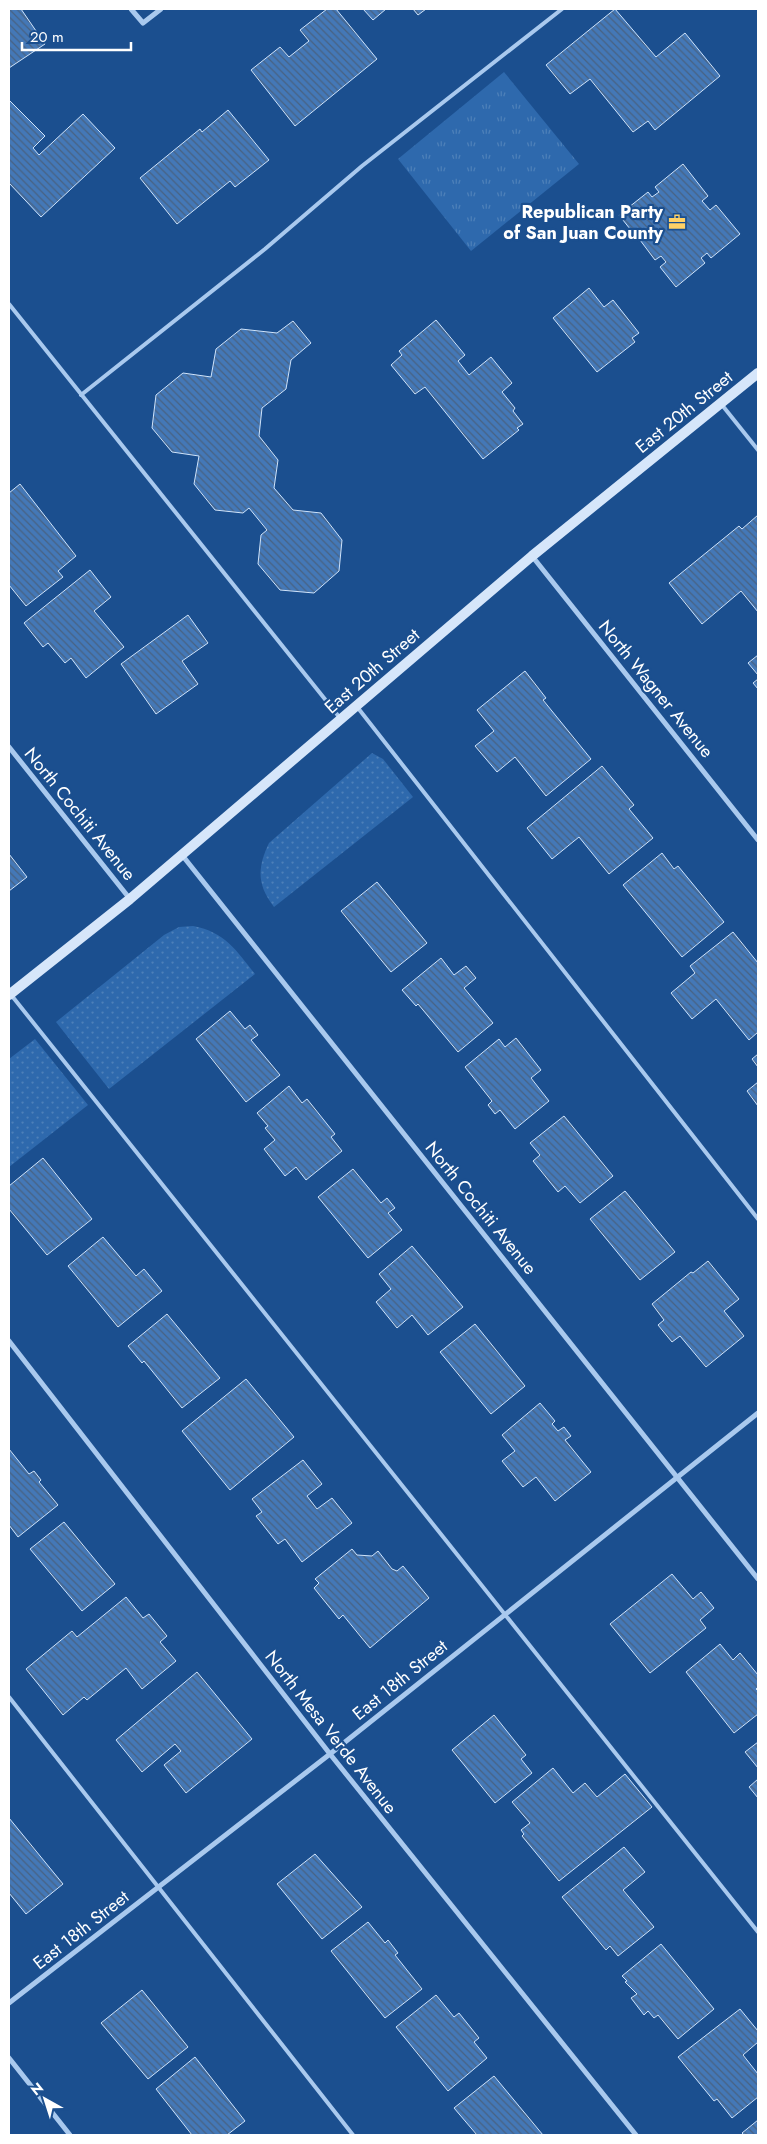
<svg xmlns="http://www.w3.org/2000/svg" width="767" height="2144" font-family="Jost,sans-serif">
<defs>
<pattern id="grass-tufts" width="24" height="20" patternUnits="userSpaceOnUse" patternTransform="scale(1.25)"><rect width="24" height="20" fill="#2e69ad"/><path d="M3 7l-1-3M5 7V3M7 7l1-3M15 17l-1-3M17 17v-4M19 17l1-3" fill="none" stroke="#4d80b9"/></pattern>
<pattern id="garden-dots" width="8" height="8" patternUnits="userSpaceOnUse" patternTransform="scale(1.25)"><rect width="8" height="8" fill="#2e69ad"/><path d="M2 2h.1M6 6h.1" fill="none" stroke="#4d80b9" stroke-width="1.8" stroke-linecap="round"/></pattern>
<pattern id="building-back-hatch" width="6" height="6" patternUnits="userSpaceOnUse" patternTransform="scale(1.25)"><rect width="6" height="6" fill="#4478b7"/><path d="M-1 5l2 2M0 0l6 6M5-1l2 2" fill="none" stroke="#486282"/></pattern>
</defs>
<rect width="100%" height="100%" fill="#1b4f8f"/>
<path fill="url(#grass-tufts)" d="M504 72 579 164 471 251 398 159Z"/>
<g fill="url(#garden-dots)">
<path d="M372 753 383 759 413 797 274 907C257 885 257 868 269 843Z"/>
<path d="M193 926C225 932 236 950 255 974L109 1089 56 1022 164 935 179 927Z"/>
<path d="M35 1039 88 1105 9 1167V1059Z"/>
</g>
<g fill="url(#building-back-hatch)" stroke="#cfe3fa">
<path d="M9 9H21L45 44 9 68Z"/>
<path d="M327 9H336L377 59 295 126 251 70 280 47 289 57 309 41 300 30Z"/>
<path d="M363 9H386L373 20Z"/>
<path d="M413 9H426L418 15Z"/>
<path d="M615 9 656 57 685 33 720 76 655 130 648 121 633 132 590 79 570 94 546 65Z"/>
<path d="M9 100 45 136 33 148 39 155 83 114 115 148 41 217 9 183Z"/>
<path d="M228 110 269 160 235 187 230 181 177 224 140 178 200 129 202 132Z"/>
<path d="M683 164 708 196 702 201 710 210 716 205 740 234 711 258 707 253 701 258 705 263 676 287 660 267 666 262 661 256 655 260 640 240 645 236 640 229 634 234 619 215 648 192 652 197 659 192 655 187Z"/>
<path d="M589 288 604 307 613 300 639 333 632 338 635 342 597 372 553 318Z"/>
<path d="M436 320 465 355 458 361 469 375 491 357 512 383 502 392 515 408 513 411 523 424 517 428 519 430 483 459 425 387 415 394 391 365 402 355 399 351Z"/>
<path d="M293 321 311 343 291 360 286 389 262 408 259 436 278 460 274 488 293 510 321 513 342 540 339 571 314 593 280 590 258 564 261 535 267 530 249 508 243 513 215 510 194 484 199 456 172 452 152 428 156 395 183 373 211 377 216 349 241 329 277 333Z"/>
<path d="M20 484 76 556 58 571 63 577 26 606 9 585V493Z"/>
<path d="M758 515V612L741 591 702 624 669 583 739 526 742 529Z"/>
<path d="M90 570 111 597 94 611 124 647 86 678 71 658 65 663 48 643 43 647 24 623Z"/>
<path d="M188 615 208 643 182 661 198 684 156 714 121 664Z"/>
<path d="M758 655V675L748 663Z"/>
<path d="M525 671 546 698 543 700 591 759 546 796 515 757 497 772 475 746 494 731 477 710Z"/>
<path d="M758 679V689L753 683Z"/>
<path d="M602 766 634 805 629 809 653 838 609 874 579 837 552 859 527 828Z"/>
<path d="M662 853 674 869 678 866 724 922 682 957 623 885Z"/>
<path d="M9 854 27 877 9 891Z"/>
<path d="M377 882 427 943 391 972 341 911Z"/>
<path d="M733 932 758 963V1032L749 1040 716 999 692 1019 671 993 695 973 690 966Z"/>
<path d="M441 958 454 975 466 966 476 978 464 988 493 1023 458 1052 418 1004 416 1006 402 990Z"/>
<path d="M230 1011 245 1029 250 1025 258 1035 251 1040 280 1075 246 1102 196 1039Z"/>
<path d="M516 1038 541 1070 531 1078 549 1101 515 1129 500 1110 495 1114 488 1105 492 1101 465 1067 499 1039 505 1047Z"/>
<path d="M758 1054V1067L752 1059Z"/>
<path d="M758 1082V1106L747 1091Z"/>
<path d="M289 1086 302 1103 307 1099 335 1134 331 1137 342 1151 306 1180 296 1167 285 1176 264 1149 275 1140 265 1128 268 1126 257 1113Z"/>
<path d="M564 1116 613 1176 580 1203 565 1186 558 1192 533 1161 540 1155 530 1143Z"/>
<path d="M43 1158 92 1219 47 1255 9 1209V1186Z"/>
<path d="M353 1169 381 1203 387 1198 395 1208 388 1213 402 1230 368 1258 318 1197Z"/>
<path d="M625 1191 675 1252 640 1280 590 1219Z"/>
<path d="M103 1237 136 1276 144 1269 162 1291 118 1327 68 1266Z"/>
<path d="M412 1246 463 1307 428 1335 412 1315 397 1328 376 1302 391 1289 379 1274Z"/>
<path d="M708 1261 739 1299 724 1311 744 1336 706 1367 680 1336 672 1342 658 1325 664 1320 652 1304 691 1272 693 1273Z"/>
<path d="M167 1314 220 1378 182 1408 144 1361 142 1363 128 1346Z"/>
<path d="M475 1324 525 1386 491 1414 440 1352Z"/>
<path d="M246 1379 294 1437 230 1490 182 1431Z"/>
<path d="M540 1403 555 1421 552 1424 558 1431 564 1427 571 1436 565 1440 591 1472 555 1501 536 1477 523 1487 502 1461 515 1451 502 1435Z"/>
<path d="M9 1449 29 1474 34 1471 41 1480 39 1482 58 1505 18 1537 9 1525Z"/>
<path d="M303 1460 322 1484 307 1496 317 1509 332 1498 352 1523 302 1562 285 1539 278 1544 256 1516 262 1512 252 1499Z"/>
<path d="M64 1522 115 1584 82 1611 30 1549Z"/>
<path d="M352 1549 357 1555 372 1556 378 1551 392 1569 397 1571 403 1566 429 1598 370 1648 343 1615 339 1619 314 1588 319 1583 315 1579Z"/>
<path d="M672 1574 693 1599 701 1592 714 1608 700 1620 706 1628 650 1673 610 1624Z"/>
<path d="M126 1597 143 1618 149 1614 167 1636 160 1642 176 1661 142 1689 126 1668 87 1700 84 1697 63 1715 26 1669 72 1631 77 1637Z"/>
<path d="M720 1644 733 1660 740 1653 758 1675V1687L756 1689 758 1691V1714L734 1733 686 1672Z"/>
<path d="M197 1672 252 1739 186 1793 164 1765 181 1751 175 1744 142 1772 116 1740Z"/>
<path d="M494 1715 526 1755 521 1759 532 1773 495 1803 452 1750Z"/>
<path d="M758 1742V1768L745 1752Z"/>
<path d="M553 1768 573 1793 585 1783 597 1797 625 1774 652 1807 559 1881 522 1836 524 1834 521 1830 530 1823 512 1802Z"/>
<path d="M758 1779V1798L749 1787Z"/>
<path d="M9 1818 63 1884 26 1914 9 1893Z"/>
<path d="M624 1847 645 1872 623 1890 654 1927 618 1956 610 1946 606 1950 562 1897Z"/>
<path d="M315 1854 362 1907 322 1939 277 1884Z"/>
<path d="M368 1922 385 1943 388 1940 398 1953 395 1955 422 1989 385 2018 331 1951Z"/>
<path d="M661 1944 714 2009 678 2039 658 2015 654 2018 648 2011 644 2015 631 1998 637 1994 625 1982 627 1981 622 1976Z"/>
<path d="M142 1990 188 2047 148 2079 101 2023Z"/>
<path d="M436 1995 454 2017 459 2013 479 2038 474 2042 487 2058 448 2091 396 2027Z"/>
<path d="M740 2009 758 2031V2042L743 2055 758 2074V2097L732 2118 717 2099 714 2101 678 2057Z"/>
<path d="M195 2057 245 2121 227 2135H192L156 2089Z"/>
<path d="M494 2076 543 2135H477L454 2108Z"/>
<path d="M758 2120V2135H744L742 2133Z"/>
</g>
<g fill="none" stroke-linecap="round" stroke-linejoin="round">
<g stroke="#a9c9ee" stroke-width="4">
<path d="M9 304 340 718"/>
<path d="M81 395 265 249 362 166 562 9"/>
<path d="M722 405 758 450"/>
<path d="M358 708 758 1219"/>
<path d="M12 996 758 1932"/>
<path d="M9 1697 353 2135"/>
</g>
<g stroke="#a9c9ee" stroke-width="5">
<path d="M131 9 143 23 161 9"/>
<path d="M532 556 758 840"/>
<path d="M9 747 130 899"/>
<path d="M182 855 758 1579"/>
<path d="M9 1341 330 1754 636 2135"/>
<path d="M9 2003 330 1754 758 1413"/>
<path d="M9 2058 70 2135"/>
</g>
<path stroke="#d6e6fa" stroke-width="10" d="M9 995 130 899 532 556 758 373"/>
</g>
<defs>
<g id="office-bare" transform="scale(1.35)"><path d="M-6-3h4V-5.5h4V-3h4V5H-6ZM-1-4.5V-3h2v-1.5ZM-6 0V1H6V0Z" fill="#ffd166" stroke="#1b4f8f" stroke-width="2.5" paint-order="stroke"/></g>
</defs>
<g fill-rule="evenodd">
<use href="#office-bare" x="677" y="222"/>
</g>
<g text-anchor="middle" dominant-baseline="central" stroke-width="4.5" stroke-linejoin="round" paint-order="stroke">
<g font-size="18" font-weight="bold" fill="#fff" stroke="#1b4f8f" text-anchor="end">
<text x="663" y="212">Republican Party<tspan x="663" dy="21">of San Juan County</tspan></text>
</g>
<g font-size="18" fill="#fff" stroke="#1b4f8f">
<text transform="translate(684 412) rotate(-39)">East 20th Street</text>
<text transform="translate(372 671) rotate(-41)">East 20th Street</text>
<text transform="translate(656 689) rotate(51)">North Wagner Avenue</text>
<text transform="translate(80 814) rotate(51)">North Cochiti Avenue</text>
<text transform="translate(481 1208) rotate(51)">North Cochiti Avenue</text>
<text transform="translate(400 1680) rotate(-39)">East 18th Street</text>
<text transform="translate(331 1732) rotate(52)">North Mesa Verde Avenue</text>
<text transform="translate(81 1930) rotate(-38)">East 18th Street</text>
</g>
</g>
<rect width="767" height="2144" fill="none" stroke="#ffffff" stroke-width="20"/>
<g transform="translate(45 2099) rotate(321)" stroke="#1b4f8f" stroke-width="4" paint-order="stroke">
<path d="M0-4L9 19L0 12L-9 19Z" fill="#ffffff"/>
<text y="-8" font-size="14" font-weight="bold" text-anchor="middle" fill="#ffffff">N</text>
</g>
<path d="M22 42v8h109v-8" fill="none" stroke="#ffffff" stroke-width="2.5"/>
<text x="30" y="42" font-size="15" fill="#ffffff" stroke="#1b4f8f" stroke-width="4" paint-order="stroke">20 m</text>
</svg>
